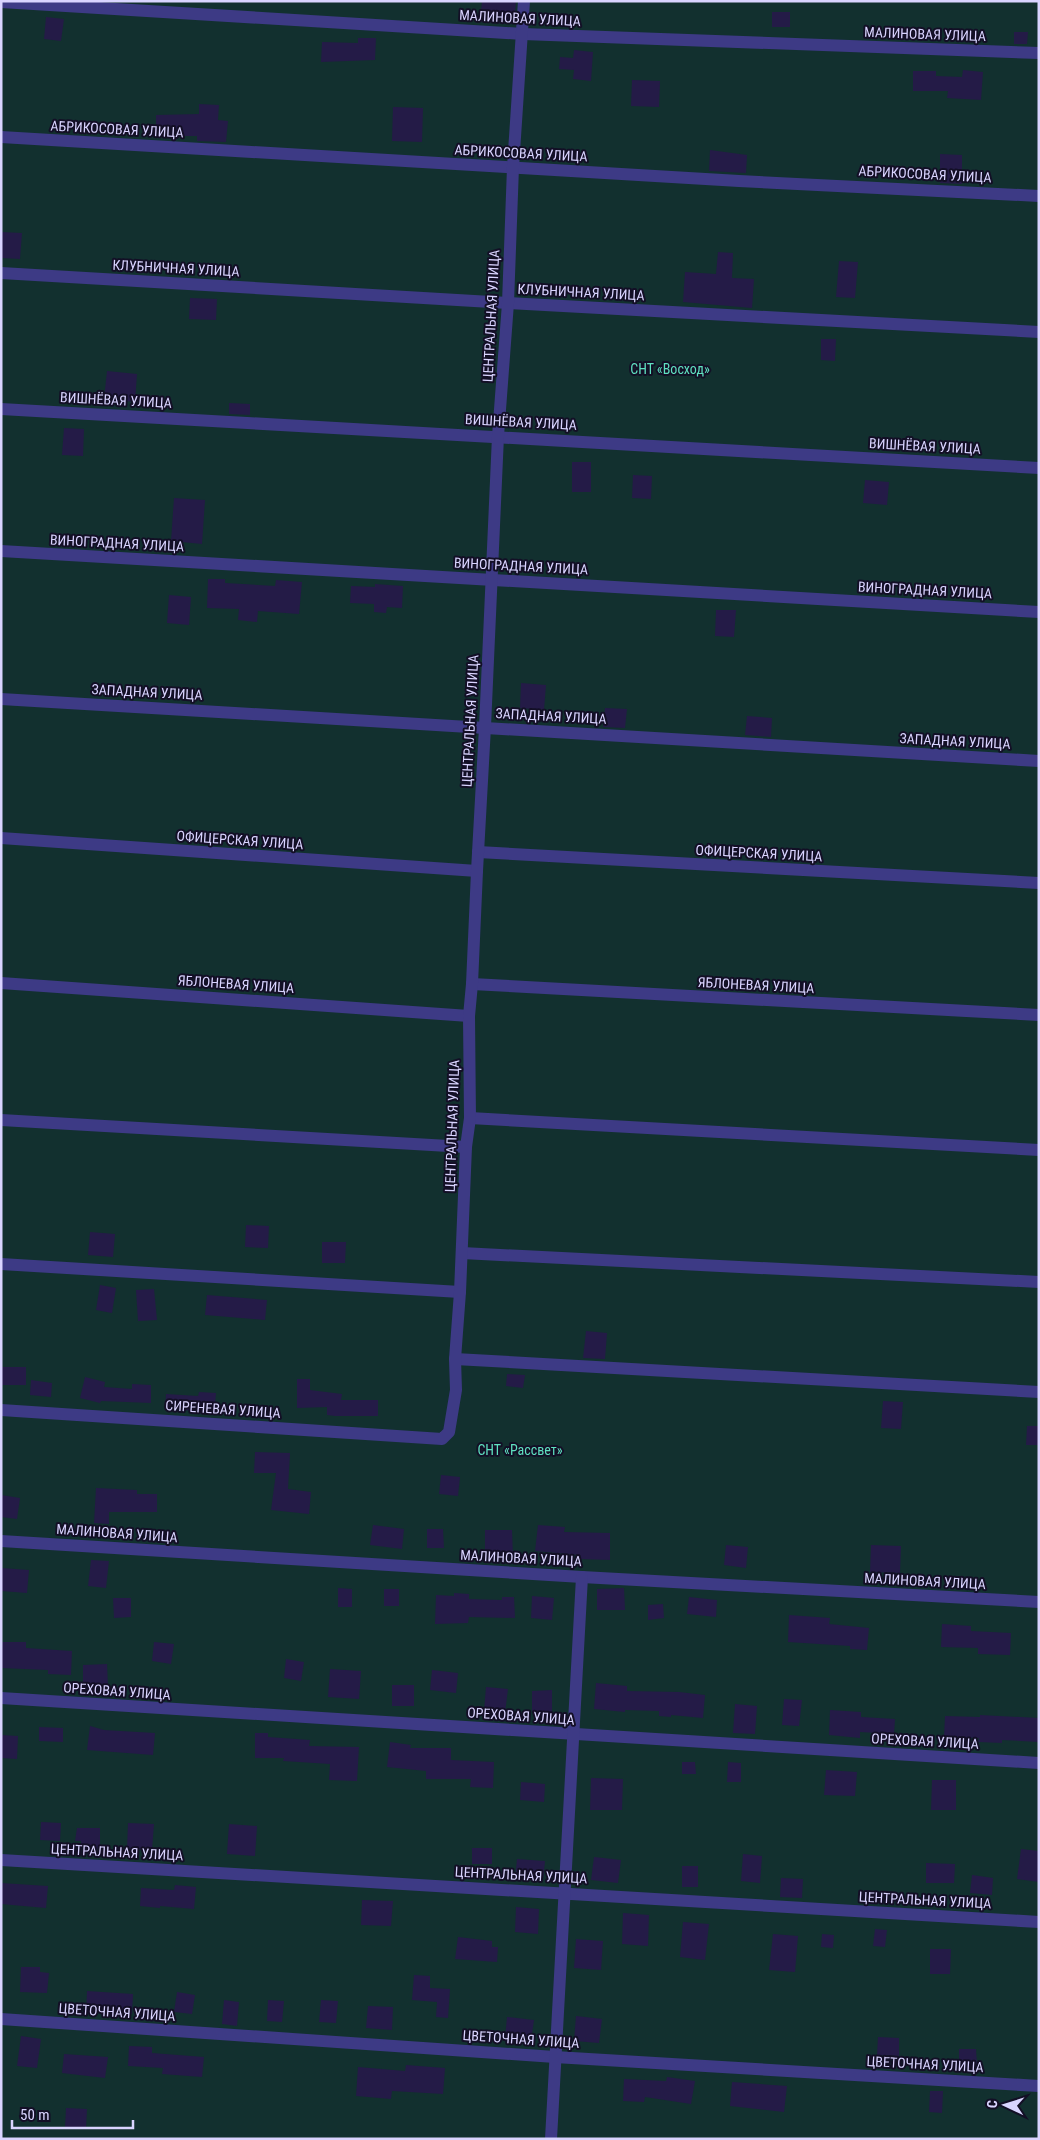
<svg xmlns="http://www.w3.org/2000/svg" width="1040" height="2140" font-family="'Roboto Condensed',sans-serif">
<rect width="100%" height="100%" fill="#130f26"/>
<rect fill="#12302f" x="1" y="1" width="1038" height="2138"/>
<g fill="#241b47">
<path d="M482 1H516L514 24 480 22Z"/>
<rect x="772" y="12" width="18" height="15"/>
<path d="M46 17 64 19 61 41 44 39Z"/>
<path d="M1014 32H1028L1027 44H1014Z"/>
<path d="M358 38H376L375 60 321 62 322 42 358 43Z"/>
<path d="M574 50 593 52 591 81 573 79 574 70 559 69 560 57 573 58Z"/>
<path d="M963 70 983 72 981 100 947 98 948 91H913V71H936V76L962 77Z"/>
<path d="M632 80 660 81 659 107 631 106Z"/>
<path d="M199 104 219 105 218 120 228 121 226 142 197 141V136H156V115L199 114Z"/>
<path d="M393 107 423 108 422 142 392 141Z"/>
<path d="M710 150 747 155 746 173 709 171Z"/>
<path d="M940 154 962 155V184L940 183Z"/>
<path d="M1 232 22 233 20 259 1 258Z"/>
<path d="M718 252 733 253 732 278 754 279 752 308 683 302 685 272 716 274Z"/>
<path d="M839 261 858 262 855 298 836 297Z"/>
<path d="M190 298 217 299 216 320 189 319Z"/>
<path d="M821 339H836L835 361 821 360Z"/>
<path d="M107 371 137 374 135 402 104 399Z"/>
<path d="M229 403 250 404V415L229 414Z"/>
<path d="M64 428 84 429 83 456 62 455Z"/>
<rect x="572" y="462" width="19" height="30"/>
<path d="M633 475 652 476 651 499 632 498Z"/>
<path d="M865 480 889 482 887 505 863 503Z"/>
<path d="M174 498 205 500 202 544 171 541Z"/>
<path d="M208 579H225V583L275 586 276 580 302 582 299 614 258 611 257 622 238 620 239 609 207 608Z"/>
<path d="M375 584 403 586 402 608 387 607 386 613 374 612V604L350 603 351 586 375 587Z"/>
<path d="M169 595 191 597 189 625 167 623Z"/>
<path d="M716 610H736L734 637 715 636Z"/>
<path d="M521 683 546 685 544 710 520 708Z"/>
<path d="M605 708 627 709 625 728 603 727Z"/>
<path d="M747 716 772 718 771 737 745 735Z"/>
<path d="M246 1225 269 1226 268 1248 245 1247Z"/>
<path d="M90 1232 115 1234 113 1257 88 1255Z"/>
<path d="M322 1242H346L345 1263H322Z"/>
<path d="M100 1285 116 1288 112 1313 96 1310Z"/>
<path d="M154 1289 157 1320 138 1321 136 1290Z"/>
<path d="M207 1295 267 1300 265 1320 205 1315Z"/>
<path d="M586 1331 607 1333 605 1359 583 1358Z"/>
<rect x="1" y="1367" width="25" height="18"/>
<path d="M507 1374 525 1375 523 1388 506 1386Z"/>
<path d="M85 1377 105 1382 104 1387 132 1389V1384L151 1385V1403L101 1401 100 1403 80 1398Z"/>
<path d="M297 1379H310V1390L342 1394 341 1400H378V1416H335L327 1415V1407L297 1408Z"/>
<path d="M31 1380 52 1383 51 1397 30 1395Z"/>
<path d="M199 1392 216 1393 214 1415 197 1413V1411L165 1409 166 1394 198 1396Z"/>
<path d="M883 1401 903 1402 901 1429 881 1428Z"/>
<path d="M1027 1426H1039V1445H1026Z"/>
<path d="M255 1452 290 1453 288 1489 311 1492 309 1514 271 1510 276 1473H254Z"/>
<path d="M441 1475 460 1477 458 1496 439 1494Z"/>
<path d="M96 1488 137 1490V1494H157V1512H109V1524L94 1523Z"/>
<path d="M1 1495 20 1498 17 1519 1 1517Z"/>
<path d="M373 1525 404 1529 402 1549 370 1545Z"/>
<path d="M538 1525 565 1527 564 1532 610 1533V1560L579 1559V1555L535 1551Z"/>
<path d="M427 1529H443L444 1548H427Z"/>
<path d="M485 1530H512L513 1557H485Z"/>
<path d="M726 1545 748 1547 746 1568 724 1565Z"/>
<path d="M871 1545 901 1546 900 1573 870 1572Z"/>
<path d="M91 1560 109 1561 106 1588 88 1586Z"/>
<path d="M1 1568 29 1570 27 1593 1 1591Z"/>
<path d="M338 1588 352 1589V1607H338Z"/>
<path d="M624 1588 625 1610H597V1589Z"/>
<rect x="384" y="1589" width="15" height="17"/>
<path d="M454 1593 469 1594V1599L502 1600V1597H514L515 1618 469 1617 468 1623 435 1624 436 1595 454 1596Z"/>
<path d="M532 1596 554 1598 552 1620 531 1618Z"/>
<path d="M689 1597 717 1600 716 1617 687 1614Z"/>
<path d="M113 1598H131V1617L114 1618Z"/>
<path d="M663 1604 664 1618 648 1620V1605Z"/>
<path d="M789 1615 830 1618 829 1624 869 1628 867 1650 850 1649V1646L788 1642Z"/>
<path d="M942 1624 971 1626V1631L1011 1633 1010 1655 978 1654V1648L941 1647Z"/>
<path d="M1 1642H26V1648L72 1651 71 1675 48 1674V1670L1 1668Z"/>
<path d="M154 1642 174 1644 171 1664 152 1661Z"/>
<path d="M286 1659 304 1662 301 1681 284 1678Z"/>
<path d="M107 1664 108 1686H83V1665Z"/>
<path d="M330 1669 361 1671 359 1699 328 1697Z"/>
<path d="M432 1670 458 1673 456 1693 430 1690Z"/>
<path d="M596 1683 627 1686V1691L679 1692 705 1695 703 1718 671 1715V1717L659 1716V1711L625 1710V1712L594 1709Z"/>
<rect x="392" y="1685" width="22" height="21"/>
<path d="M486 1687 508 1689 505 1713 484 1711Z"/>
<path d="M552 1690V1712H532V1691Z"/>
<path d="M784 1699 802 1700 799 1726 782 1725Z"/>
<path d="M735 1704 757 1706 755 1734 733 1733Z"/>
<path d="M830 1710 861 1712V1717L895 1719 894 1734 860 1732V1738L829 1735Z"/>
<path d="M980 1715 1039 1718V1742L1002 1740V1743L978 1742 979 1738 944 1737 945 1716 980 1717Z"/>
<path d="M90 1726 104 1730 155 1733 153 1755 87 1750Z"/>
<path d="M39 1727 63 1728V1742L39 1741Z"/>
<path d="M255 1733H268V1737L310 1740 309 1746 359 1747 357 1781 329 1780 330 1764 283 1761 284 1758H255Z"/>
<path d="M1 1735 18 1736 17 1759 1 1758Z"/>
<path d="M390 1742 411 1745 410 1748H451V1760L494 1762 493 1788 470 1787 471 1779H426V1771L387 1767Z"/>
<path d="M682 1762H695L696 1774H682Z"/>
<path d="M728 1762 741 1763V1782H727Z"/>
<path d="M826 1770 857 1772 855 1796 824 1795Z"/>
<path d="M591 1778 623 1779 622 1810H590Z"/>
<path d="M932 1780H956V1810H931Z"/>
<path d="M521 1782 545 1784 544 1802 520 1800Z"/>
<path d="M41 1822 61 1823 60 1841 40 1840Z"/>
<path d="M128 1823 154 1824 152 1850 127 1849Z"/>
<path d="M229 1824 257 1826 255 1856 227 1854Z"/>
<path d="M77 1828H100V1849L81 1848V1841H75Z"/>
<rect x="472" y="1848" width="20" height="16"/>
<path d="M1021 1849 1039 1851V1882L1017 1879Z"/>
<path d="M743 1854 762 1856 760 1883 741 1881Z"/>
<path d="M594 1857 621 1860 618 1883 591 1880Z"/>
<path d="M517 1859 545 1861 543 1881 515 1879Z"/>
<path d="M926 1863 955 1864 954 1883H926Z"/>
<rect x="682" y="1866" width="16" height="21"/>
<path d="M972 1875 993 1878 992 1895 970 1893Z"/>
<path d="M781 1878 803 1879 802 1898 780 1897Z"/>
<path d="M1 1883 48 1886 46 1908 1 1904Z"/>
<path d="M175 1885 196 1887 194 1909 160 1906V1908L140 1906 141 1888 174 1890Z"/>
<path d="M362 1900 393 1901 391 1926 361 1925Z"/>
<path d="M516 1907 539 1909 538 1934 515 1932Z"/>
<path d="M623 1913 649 1915 648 1946 622 1944Z"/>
<path d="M683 1922 709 1924 705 1960 680 1957Z"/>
<path d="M875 1929 887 1930 885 1947 873 1946Z"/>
<path d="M773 1934 798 1936 795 1972 769 1970Z"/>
<path d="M822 1934 834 1935 833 1948 821 1947Z"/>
<path d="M458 1937 492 1941V1947H498L497 1962 455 1959Z"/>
<path d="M576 1939 603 1941 601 1970 574 1968Z"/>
<path d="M930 1949H951L950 1974H930Z"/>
<path d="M21 1967H40V1972L49 1973 47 1993 20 1992Z"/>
<path d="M414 1975 430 1976V1988L450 1989 448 2018 436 2017 437 2002 412 2000Z"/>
<path d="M87 1991 133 1994 132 2014 86 2012Z"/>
<path d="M177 1992 195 1995 192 2014 174 2012Z"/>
<path d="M224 2000 239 2002 237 2026 222 2024Z"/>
<path d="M268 2000 284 2001 282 2022 267 2021Z"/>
<path d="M321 2000 338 2001 336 2023 319 2022Z"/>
<path d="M368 2006 393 2007 392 2030 366 2028Z"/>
<path d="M576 2016 602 2019 599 2043 574 2041Z"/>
<path d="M507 2017 534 2020 531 2041 505 2038Z"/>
<path d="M21 2036 41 2039 37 2068 17 2066Z"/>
<path d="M878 2037 899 2038V2056L877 2055Z"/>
<path d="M129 2046 152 2047V2053L204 2057 202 2077 162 2074 163 2068 128 2066Z"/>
<path d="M959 2049H976L977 2064H959Z"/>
<path d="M64 2054 108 2057 105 2078 62 2073Z"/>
<path d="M406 2065 445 2068 443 2094 392 2091 391 2099 356 2096 358 2067 405 2071Z"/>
<path d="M667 2077 695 2081 691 2104 645 2097 644 2102 623 2101 624 2079 666 2081Z"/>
<path d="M732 2082 787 2086 784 2112 730 2106Z"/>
<path d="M930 2091H943L942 2113 929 2112Z"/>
<path d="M66 2108 87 2109 86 2129 65 2128Z"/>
</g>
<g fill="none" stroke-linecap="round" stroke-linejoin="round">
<g stroke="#3d3a85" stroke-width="12">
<path d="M1 2 523 34 1039 53"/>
<path d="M1 137 739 181 1039 196"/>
<path d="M1 273 508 303 1039 332"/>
<path d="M1 409 1039 468"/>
<path d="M1 551 1039 612"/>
<path d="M1 699 1039 761"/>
<path d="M1 838 477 871"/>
<path d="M478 852 1039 883"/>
<path d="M1 983 469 1016"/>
<path d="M472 984 1039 1015"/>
<path d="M470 1118 1039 1150"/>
<path d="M1 1120 466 1147"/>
<path d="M462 1253 1039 1282"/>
<path d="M1 1264 460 1292"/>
<path d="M455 1359 1039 1392"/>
<path d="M1 1410 442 1439 449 1432 456 1390 455 1359 460 1292 466 1147 470 1118 469 1016 472 984 477 871 485 727 498 436 508 303 513 167 524 1"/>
<path d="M1 1541 582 1577 1039 1602"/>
<path d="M1 1698 1039 1763"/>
<path d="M1 1860 1039 1922"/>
<path d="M1 2019 555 2057 1039 2086"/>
<path d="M551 2139 582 1577"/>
</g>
</g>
<g text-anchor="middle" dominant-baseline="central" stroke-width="4" stroke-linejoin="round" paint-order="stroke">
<g font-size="14" fill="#d9d4ff" stroke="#130f26">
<text transform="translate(520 18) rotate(3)">МАЛИНОВАЯ УЛИЦА</text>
<text transform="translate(925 34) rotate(2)">МАЛИНОВАЯ УЛИЦА</text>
<text transform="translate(117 129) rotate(3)">АБРИКОСОВАЯ УЛИЦА</text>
<text transform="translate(521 153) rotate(3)">АБРИКОСОВАЯ УЛИЦА</text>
<text transform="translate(925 174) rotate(3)">АБРИКОСОВАЯ УЛИЦА</text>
<text transform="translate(176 268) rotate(3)">КЛУБНИЧНАЯ УЛИЦА</text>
<text transform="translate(581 292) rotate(3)">КЛУБНИЧНАЯ УЛИЦА</text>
<text transform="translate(491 316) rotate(-87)">ЦЕНТРАЛЬНАЯ УЛИЦА</text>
<text transform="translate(116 400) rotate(3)">ВИШНЁВАЯ УЛИЦА</text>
<text transform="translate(521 422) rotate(3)">ВИШНЁВАЯ УЛИЦА</text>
<text transform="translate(925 446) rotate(3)">ВИШНЁВАЯ УЛИЦА</text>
<text transform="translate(117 543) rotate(3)">ВИНОГРАДНАЯ УЛИЦА</text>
<text transform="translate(521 566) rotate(3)">ВИНОГРАДНАЯ УЛИЦА</text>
<text transform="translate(925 590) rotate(3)">ВИНОГРАДНАЯ УЛИЦА</text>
<text transform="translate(147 692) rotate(3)">ЗАПАДНАЯ УЛИЦА</text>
<text transform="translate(551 716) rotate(3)">ЗАПАДНАЯ УЛИЦА</text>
<text transform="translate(470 721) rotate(-87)">ЦЕНТРАЛЬНАЯ УЛИЦА</text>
<text transform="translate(955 741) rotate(3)">ЗАПАДНАЯ УЛИЦА</text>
<text transform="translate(240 840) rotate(4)">ОФИЦЕРСКАЯ УЛИЦА</text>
<text transform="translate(759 853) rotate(3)">ОФИЦЕРСКАЯ УЛИЦА</text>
<text transform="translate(236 984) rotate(4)">ЯБЛОНЕВАЯ УЛИЦА</text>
<text transform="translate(756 985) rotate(3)">ЯБЛОНЕВАЯ УЛИЦА</text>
<text transform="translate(452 1126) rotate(-88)">ЦЕНТРАЛЬНАЯ УЛИЦА</text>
<text transform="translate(223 1409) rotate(4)">СИРЕНЕВАЯ УЛИЦА</text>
<text transform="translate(117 1533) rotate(4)">МАЛИНОВАЯ УЛИЦА</text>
<text transform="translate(521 1558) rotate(3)">МАЛИНОВАЯ УЛИЦА</text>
<text transform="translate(925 1581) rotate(3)">МАЛИНОВАЯ УЛИЦА</text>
<text transform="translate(117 1691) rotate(4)">ОРЕХОВАЯ УЛИЦА</text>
<text transform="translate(521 1716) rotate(4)">ОРЕХОВАЯ УЛИЦА</text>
<text transform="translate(925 1741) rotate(3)">ОРЕХОВАЯ УЛИЦА</text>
<text transform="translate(117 1852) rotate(3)">ЦЕНТРАЛЬНАЯ УЛИЦА</text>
<text transform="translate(521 1875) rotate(3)">ЦЕНТРАЛЬНАЯ УЛИЦА</text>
<text transform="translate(925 1900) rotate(3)">ЦЕНТРАЛЬНАЯ УЛИЦА</text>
<text transform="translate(117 2012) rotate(4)">ЦВЕТОЧНАЯ УЛИЦА</text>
<text transform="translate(521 2039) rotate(4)">ЦВЕТОЧНАЯ УЛИЦА</text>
<text transform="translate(925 2064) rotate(3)">ЦВЕТОЧНАЯ УЛИЦА</text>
</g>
<g font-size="14" fill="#5fe0c0" stroke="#130f26">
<text x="670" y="369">СНТ «Восход»</text>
<text x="520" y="1450">СНТ «Рассвет»</text>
</g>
</g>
<rect width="1040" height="2140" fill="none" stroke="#d9d4ff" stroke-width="5"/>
<g transform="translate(1005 2105) rotate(274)" stroke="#130f26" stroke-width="4" paint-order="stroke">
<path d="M0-4L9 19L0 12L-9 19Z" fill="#d9d4ff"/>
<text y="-8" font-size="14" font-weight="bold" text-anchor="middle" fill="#d9d4ff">С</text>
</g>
<path d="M12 2120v8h121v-8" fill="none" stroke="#d9d4ff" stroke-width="2.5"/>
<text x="20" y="2120" font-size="15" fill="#d9d4ff" stroke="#130f26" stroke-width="4" paint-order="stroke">50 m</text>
</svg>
